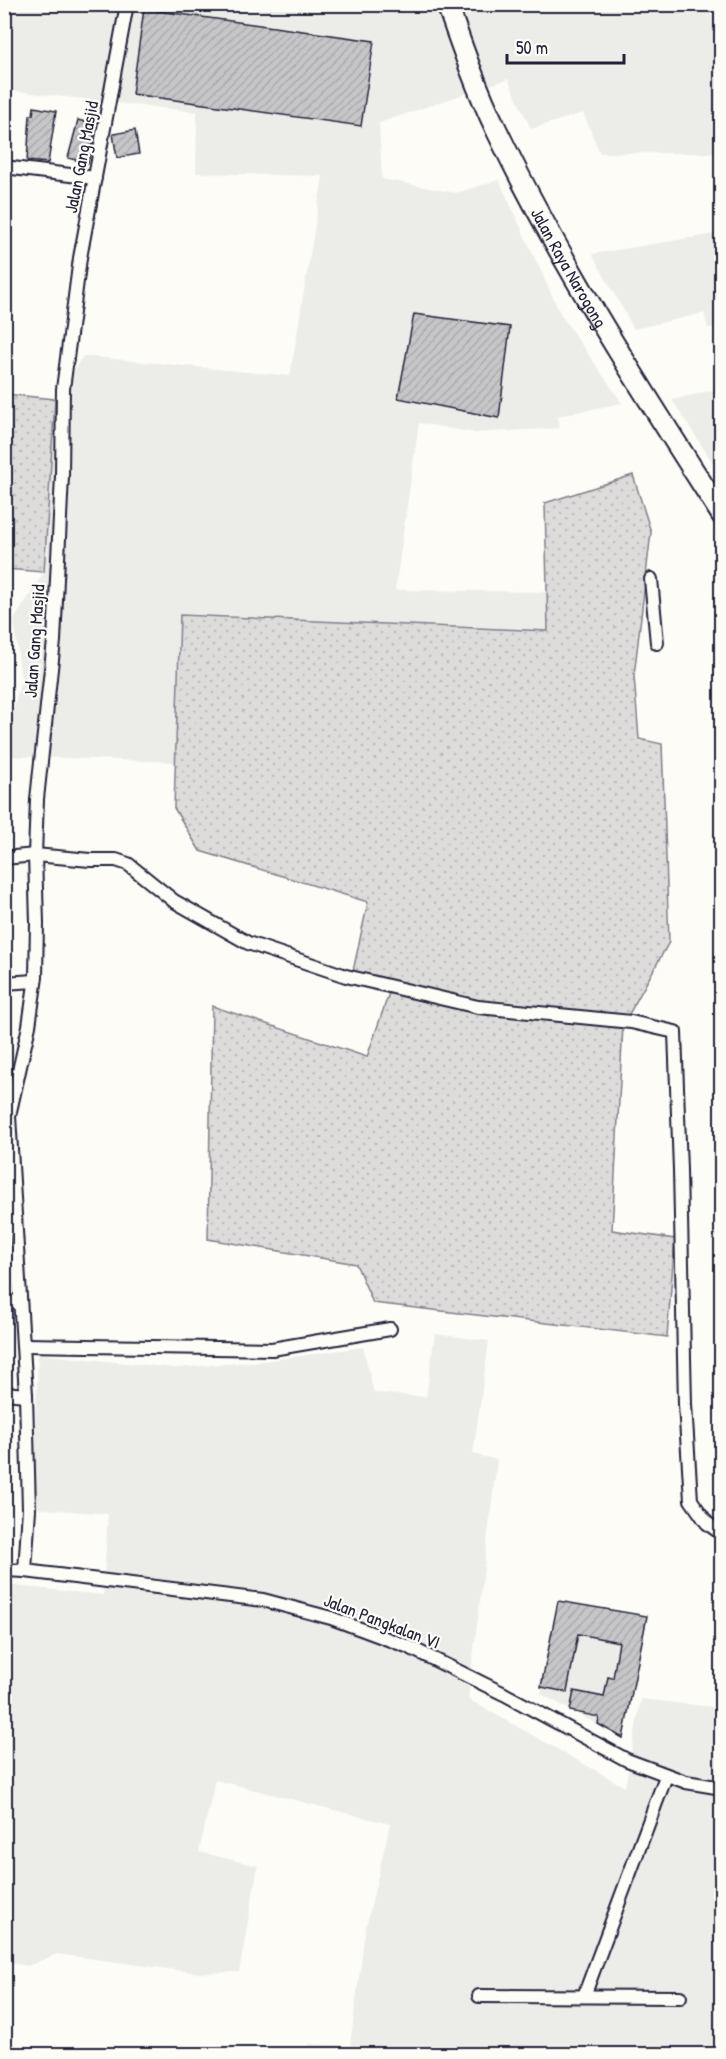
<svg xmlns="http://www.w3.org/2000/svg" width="726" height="2059" font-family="'Patrick Hand',sans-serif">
<defs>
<pattern id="grass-dots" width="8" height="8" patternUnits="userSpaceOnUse" patternTransform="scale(1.5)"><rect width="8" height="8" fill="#dddcdb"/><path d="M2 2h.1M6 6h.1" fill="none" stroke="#bdbcbd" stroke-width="1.8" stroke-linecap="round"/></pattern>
<pattern id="building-hatch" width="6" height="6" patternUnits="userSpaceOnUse" patternTransform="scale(1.5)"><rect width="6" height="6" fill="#c6c6c8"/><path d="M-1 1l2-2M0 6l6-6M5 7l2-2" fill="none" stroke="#aaaaad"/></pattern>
</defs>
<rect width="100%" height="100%" fill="#fdfcf7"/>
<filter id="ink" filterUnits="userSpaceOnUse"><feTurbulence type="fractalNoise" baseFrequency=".0167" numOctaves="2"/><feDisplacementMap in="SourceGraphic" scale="12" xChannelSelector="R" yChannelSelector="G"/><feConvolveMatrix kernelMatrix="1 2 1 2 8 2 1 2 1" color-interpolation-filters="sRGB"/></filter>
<g filter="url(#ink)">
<g fill="#ecece9">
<path d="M385 4 422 11 443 4 712 5 711 15H722L721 214 717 153H600L583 113 531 129 508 79 379 123 382 179 456 193 499 180 561 315 622 403 558 416 560 428 475 433 419 423 395 590 547 592 548 631 180 615 175 762 5 756V747L21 679 14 620 44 572 55 399 83 356 290 376 323 176 196 173 197 112 5 90V5Z"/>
<path d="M721 233V327L708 328 704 313 634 329 592 254Z"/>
<path d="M721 388H722L721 475 672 400Z"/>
<path d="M435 1334 489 1341 473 1454 497 1460 468 1699 625 1787 641 1699 721 1708V2054H309V2044L350 2046 365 1932 390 1824 215 1780 199 1852 258 1866 239 1972 199 1973 57 1954 28 1966 5 1962V1585L103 1595 108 1514 33 1508 38 1354 175 1368 265 1361 363 1347 374 1393 426 1397Z"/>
<path d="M558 1601 647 1616 623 1738 541 1694Z"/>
</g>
<g fill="url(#grass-dots)" stroke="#807f8b" stroke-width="1.5">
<path d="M4 394 55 399 44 572 5 569Z"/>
<path d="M633 475 651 532 634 676 639 739 662 744 669 942 623 1025 612 1230 675 1239 667 1337 373 1303 356 1264 208 1239 212 1006 367 1057 390 990 353 971 368 902 200 851 174 808 180 615 548 631 545 503Z"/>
</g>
<g fill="url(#building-hatch)" stroke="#22223b" stroke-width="1.5">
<path d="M144 9 374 41 361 126 132 94Z"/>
<path d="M34 107 56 111 48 163 27 161 30 115H33Z"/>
<path d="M78 120 96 125 88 163 68 158Z"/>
<path d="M135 130 139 154 117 158 113 134Z"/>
<path d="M414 314 510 327 499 418 398 398Z"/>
<path d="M558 1601 647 1616 623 1738 598 1724 599 1717 570 1711 574 1691 604 1697 608 1677 613 1678 619 1642 578 1634 567 1692 541 1687Z"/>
</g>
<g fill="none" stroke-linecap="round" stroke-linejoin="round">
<g stroke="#22223b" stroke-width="16">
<g id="minor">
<path d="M4 167 95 178"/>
<path d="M651 579 657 643"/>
<path d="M4 858 35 855 90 860H116L128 864 174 901 248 943 346 976 478 1007 631 1022 675 1032 680 1170 685 1404 691 1500 707 1523 722 1534"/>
<path d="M4 983 35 981"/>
<path d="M4 1298 5 1300 20 1303"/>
<path d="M23 1345 272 1349 390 1329"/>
<path d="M4 1393 26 1395"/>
<path d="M4 1570 25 1571 263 1600 331 1618 409 1647 504 1694 627 1760 686 1782 722 1788"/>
<path d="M25 1571 29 1509 26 1395 9 1116 29 1026 36 977 37 923 35 855 37 799 54 641 62 476 63 389 80 258 127 4"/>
<path d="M479 1996 680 1997"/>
<path d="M584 1996 666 1776"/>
</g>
</g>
<g stroke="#22223b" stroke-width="24">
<g id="primary">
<path id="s1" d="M447 4C462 47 477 90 497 131 561 265 642 390 722 515"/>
</g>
</g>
<use href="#minor" stroke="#fdfcf7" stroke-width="12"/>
<use href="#primary" stroke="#fdfcf7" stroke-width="20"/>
</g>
</g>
<g text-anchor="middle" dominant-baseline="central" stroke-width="4.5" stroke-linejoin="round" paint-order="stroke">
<g font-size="18" fill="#22223b" stroke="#fdfcf7">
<text transform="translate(81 157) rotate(-79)">Jalan Gang Masjid</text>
<text stroke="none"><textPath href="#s1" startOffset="291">Jalan Raya Narogong</textPath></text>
<text transform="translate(34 641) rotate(-86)">Jalan Gang Masjid</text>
<text transform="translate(382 1621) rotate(21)">Jalan Pangkalan VI</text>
</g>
</g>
<rect width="726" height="2059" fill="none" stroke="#fdfcf7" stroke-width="24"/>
<rect x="12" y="12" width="702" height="2035" fill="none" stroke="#22223b" stroke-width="2" filter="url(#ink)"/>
<path d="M507 54v9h117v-9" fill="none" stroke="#22223b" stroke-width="3"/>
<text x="516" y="54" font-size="18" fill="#22223b" stroke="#fdfcf7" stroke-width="4.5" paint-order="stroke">50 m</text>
</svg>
